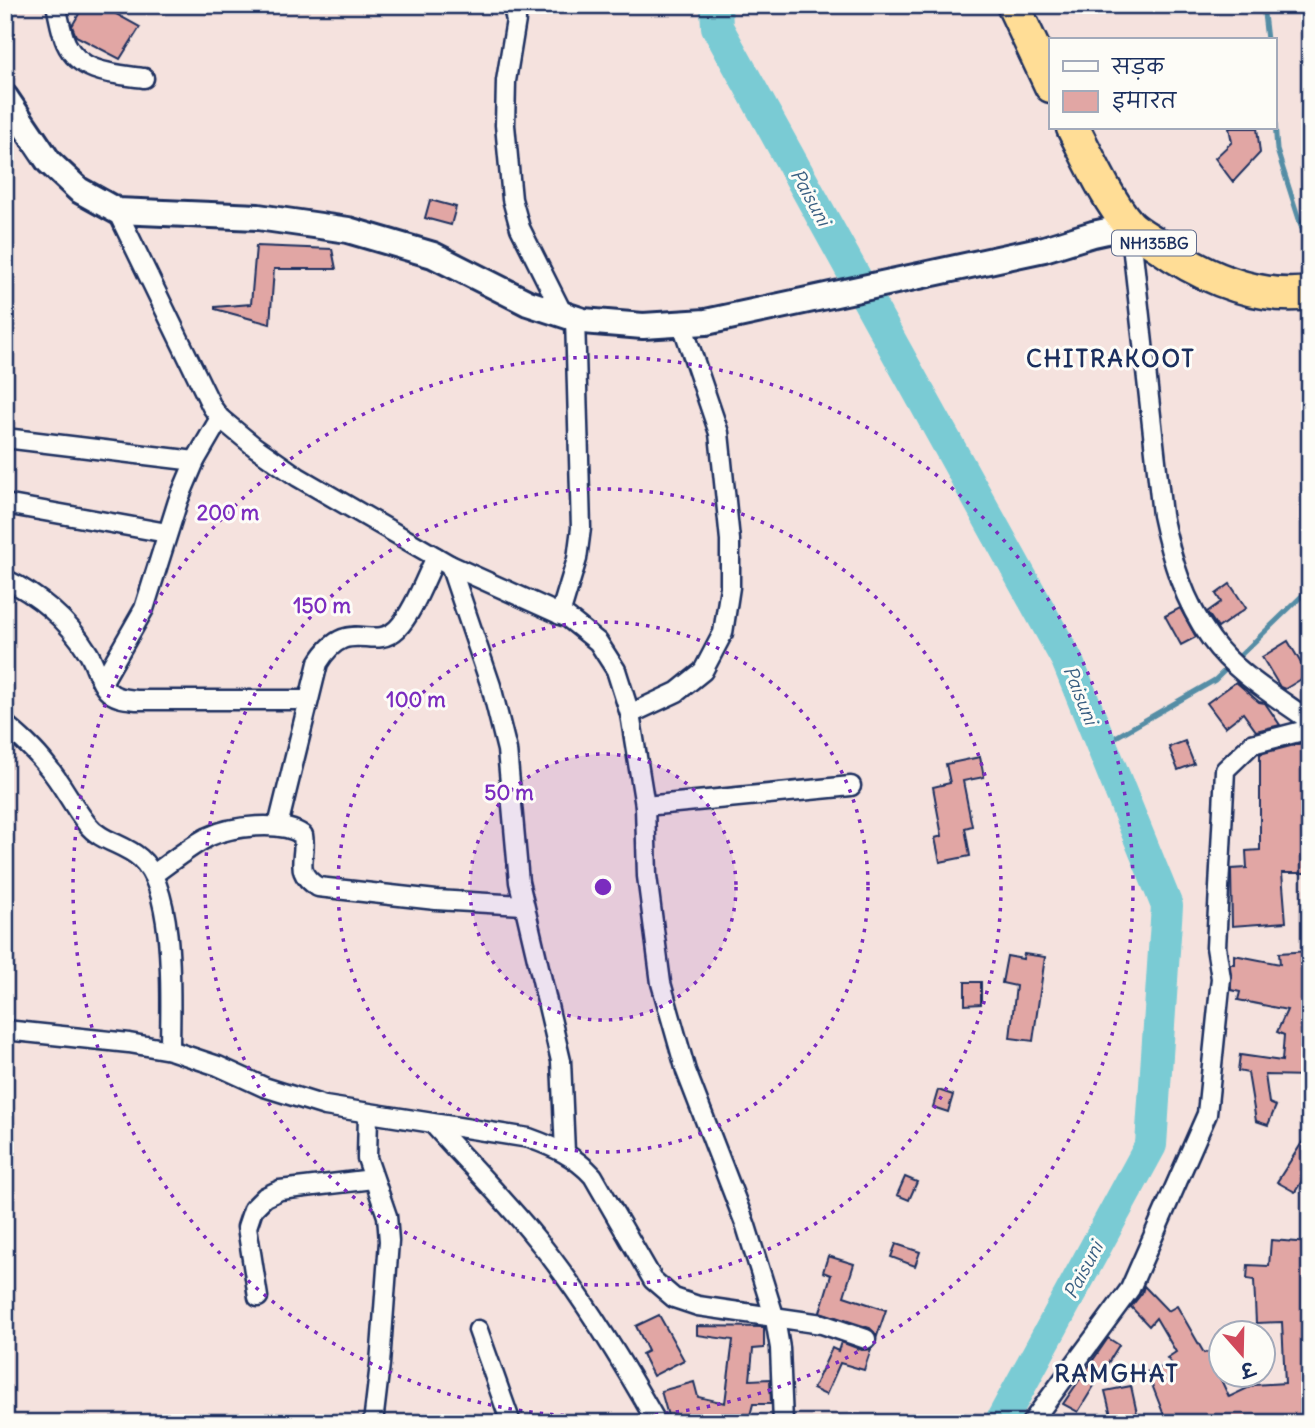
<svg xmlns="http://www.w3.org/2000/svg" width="1315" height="1428" font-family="Delius,'Playpen Sans Deva',sans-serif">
<rect width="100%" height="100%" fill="#f5e2de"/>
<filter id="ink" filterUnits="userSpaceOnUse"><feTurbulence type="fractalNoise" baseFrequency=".0143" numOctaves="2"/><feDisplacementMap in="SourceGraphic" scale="14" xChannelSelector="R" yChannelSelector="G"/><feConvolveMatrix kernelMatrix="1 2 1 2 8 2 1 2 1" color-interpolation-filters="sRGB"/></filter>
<g filter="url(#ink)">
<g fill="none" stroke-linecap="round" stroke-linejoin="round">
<g stroke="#548da5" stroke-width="5">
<path d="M1263 5 1267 40"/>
<path d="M1275 122 1277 150 1310 254"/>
<path d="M1102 745 1215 680 1310 588"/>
</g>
<path stroke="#7acbd4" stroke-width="32" d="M716 5 717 27 1067 660 1167 906 1151 1145 1000 1423"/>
</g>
<g fill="#e1a6a4" stroke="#1b2f5e" stroke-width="2">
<path d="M84 5H100L140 27 120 59 76 36 72 26Z"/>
<path d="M1229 128H1257L1260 153 1233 182 1215 158 1232 142Z"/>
<path d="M430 200 456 207 451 225 425 218Z"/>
<path d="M256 246 332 249 336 269H274L270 324 215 309V307L251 304Z"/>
<path d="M1230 584 1246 608 1218 628 1207 612 1221 602 1216 594Z"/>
<path d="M1180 608 1196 637 1181 645 1165 616Z"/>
<path d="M1288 641 1308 675 1285 689 1280 687 1262 657Z"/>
<path d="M1236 682 1259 702 1265 703 1280 725 1256 731 1243 713 1225 727 1207 703Z"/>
<path d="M1185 741 1194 764 1178 770 1169 747Z"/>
<path d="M1310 741V873H1282L1286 922 1232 926 1231 869 1247 868 1246 851 1260 850V754Z"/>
<path d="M980 757 984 777 963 781 972 826 965 828 970 856 940 862 935 838 942 836 933 787 950 783 946 764Z"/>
<path d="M1310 951V1019H1306L1302 1053 1310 1054V1076L1265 1075 1269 1103 1276 1106 1268 1125 1256 1121 1248 1073 1238 1071 1240 1055 1282 1061 1284 1035 1277 1032 1287 1010 1238 1000 1240 992 1231 990 1230 964H1234V955L1280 964 1279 953Z"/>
<path d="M1024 954 1045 957 1033 1041 1010 1038 1016 986 1002 983 1007 956 1023 959Z"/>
<path d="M965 982H981V1004L965 1005Z"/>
<path d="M938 1090 953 1095 948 1112 933 1107Z"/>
<path d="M1310 1130V1168L1295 1192 1277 1182Z"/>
<path d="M905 1177 917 1182 909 1200 897 1195Z"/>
<path d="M1271 1240 1310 1243V1423H1167L1147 1372 1172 1364 1167 1358 1176 1352 1156 1318 1149 1326 1131 1307 1142 1293 1144 1286 1168 1311 1177 1306 1204 1353 1208 1352 1229 1397 1254 1385 1285 1383 1282 1322 1256 1323 1254 1280 1247 1279 1248 1265 1269 1266Z"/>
<path d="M896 1244 920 1252 915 1266 891 1257Z"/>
<path d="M828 1256 854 1264 844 1296 886 1310 877 1336 870 1328 820 1312 831 1275 823 1272Z"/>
<path d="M659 1315 684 1360 653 1376 642 1354 648 1351 636 1326Z"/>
<path d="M697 1326 764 1327V1348L753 1349 750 1380 770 1379 771 1404H753L748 1423H670L661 1391 694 1382 698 1397 725 1403 733 1340 697 1335Z"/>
<path d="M1108 1338 1119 1345 1078 1412 1063 1404Z"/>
<path d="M841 1342 862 1350 871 1349 864 1370 840 1363 826 1395 813 1389 832 1348 838 1351Z"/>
<path d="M1131 1386 1138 1418 1113 1423 1105 1391Z"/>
</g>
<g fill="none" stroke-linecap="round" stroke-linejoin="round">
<g stroke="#1b2f5e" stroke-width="23">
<g id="street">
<path d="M56 5C59 17 61 32 66 43 80 74 116 74 144 78"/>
<path d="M512 5 516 20 506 81 505 125 512 199 520 228 563 314"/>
<path d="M117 211 212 407 220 418 255 447 298 477 450 565 568 618 598 642 616 670 630 714 645 806 647 876 661 983 686 1071 746 1226 775 1319 780 1348 783 1423"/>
<path d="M1130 226 1162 515C1171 558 1184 602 1211 639 1235 673 1277 697 1310 721"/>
<path d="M5 438 195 461"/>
<path d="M5 504 167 533"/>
<path d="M450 565 491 686 507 750 519 882 561 1061 565 1152"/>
<path d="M5 579C38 595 68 620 87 651 95 662 98 680 107 690 115 699 128 699 138 700H308"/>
<path d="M560 615 577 559 581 528 575 318"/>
<path d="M103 681 144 609 178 501 195 461 220 418"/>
<path d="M630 714 677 692 703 671 723 633 730 587V540L719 433 682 324"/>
<path d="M5 724C20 737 35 750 47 766 62 783 72 805 87 824 101 842 123 843 140 858 177 890 170 1004 170 1050"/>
<path d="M645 806 851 786"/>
<path d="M278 826 318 663C348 614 372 653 397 629 413 613 426 577 436 557"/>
<path d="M154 874C171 862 189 847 208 837 231 826 282 820 303 835 307 859 292 871 318 887L436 900 524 905"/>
<path d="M5 1030 129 1043 170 1050 218 1066 264 1087 325 1106 529 1138C554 1147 575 1156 593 1176L653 1280 674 1298 698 1306 822 1324 866 1339"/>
<path d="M368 1114 367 1158 387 1216 389 1241 380 1364 373 1423"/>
<path d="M434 1125C467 1162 503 1198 534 1236 579 1290 622 1361 657 1423"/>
<path d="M258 1297 247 1227 253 1209 265 1197 280 1190 373 1179"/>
<path d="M478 1330 511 1423"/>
<path d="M1031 1423 1130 1289 1207 1114 1221 978 1216 947 1225 770 1252 744 1310 729"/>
</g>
</g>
<g stroke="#1b2f5e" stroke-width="30">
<path id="secondary" d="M5 97 49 162 79 190 117 211 258 217 348 230 433 255 528 303 583 321 643 326 706 322 1044 249 1093 234 1130 226"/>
</g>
<g stroke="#1b2f5e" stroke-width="37">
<g id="highway">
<path d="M1013 5 1051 86"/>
<path d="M1073 128C1088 157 1108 201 1129 225 1136 232 1147 238 1156 244 1201 276 1253 300 1310 293"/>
</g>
</g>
<use href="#street" stroke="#fdfcf7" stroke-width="18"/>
<use href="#secondary" stroke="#fdfcf7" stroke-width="24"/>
<use href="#highway" stroke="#ffdd96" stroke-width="32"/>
</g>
</g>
<circle cx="603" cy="887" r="133" fill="#7b2cbf" fill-opacity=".12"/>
<g fill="none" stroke="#7b2cbf" stroke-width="3.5" stroke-dasharray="3.5 7">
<circle cx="603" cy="887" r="133"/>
<circle cx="603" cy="887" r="265"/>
<circle cx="603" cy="887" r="398"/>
<circle cx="603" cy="887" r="530"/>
</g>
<g text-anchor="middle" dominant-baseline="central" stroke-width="6" stroke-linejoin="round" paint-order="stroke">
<rect fill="#fdfcf7" stroke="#5f6c8c" stroke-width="2" x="1112" y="230.5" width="84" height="25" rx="5"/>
<g font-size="16" font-weight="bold" fill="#1b2f5e">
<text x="1154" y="243">NH135BG</text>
</g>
<g font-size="19" font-style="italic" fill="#385e81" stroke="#fdfcf7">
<text transform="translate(811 197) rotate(61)">Paisuni</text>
<text transform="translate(1081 695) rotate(68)">Paisuni</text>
<text transform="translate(1083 1270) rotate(-62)">Paisuni</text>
</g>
<g font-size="24" font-weight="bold" letter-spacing="2" fill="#1b2f5e" stroke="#fdfcf7">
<text x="1111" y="358">CHITRAKOOT</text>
<text x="1117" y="1373">RAMGHAT</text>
</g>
</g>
<circle cx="603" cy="887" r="10" fill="#7b2cbf" stroke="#fdfcf7" stroke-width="3.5"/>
<g font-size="21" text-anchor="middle" font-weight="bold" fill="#7b2cbf" stroke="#fdfcf7" stroke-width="6" stroke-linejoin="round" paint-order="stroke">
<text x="228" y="520">200 m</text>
<text x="322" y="613">150 m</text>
<text x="416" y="707">100 m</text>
<text x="509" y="800">50 m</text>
</g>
<rect width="1315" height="1428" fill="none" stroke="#fdfcf7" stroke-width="28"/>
<rect x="14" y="14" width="1287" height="1400" fill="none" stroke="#1b2f5e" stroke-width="2.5" filter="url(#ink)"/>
<rect x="1049" y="38" width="228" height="91" fill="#fdfcf7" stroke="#a3aaba" stroke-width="2"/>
<rect x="1063" y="61" width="35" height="10" fill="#fdfcf7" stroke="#a3aaba" stroke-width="2"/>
<text x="1112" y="74" font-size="21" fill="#1b2f5e">सड़क</text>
<rect x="1063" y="91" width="35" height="21" fill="#e1a6a4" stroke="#a3aaba" stroke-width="2"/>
<text x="1112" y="108" font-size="21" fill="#1b2f5e">इमारत</text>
<g transform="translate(1242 1354) rotate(160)"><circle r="33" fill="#fdfcf7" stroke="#a3aaba" stroke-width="2"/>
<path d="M0-5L12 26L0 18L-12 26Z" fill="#d1495b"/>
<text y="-10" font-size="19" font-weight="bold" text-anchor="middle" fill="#1b2f5e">उ</text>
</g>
</svg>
